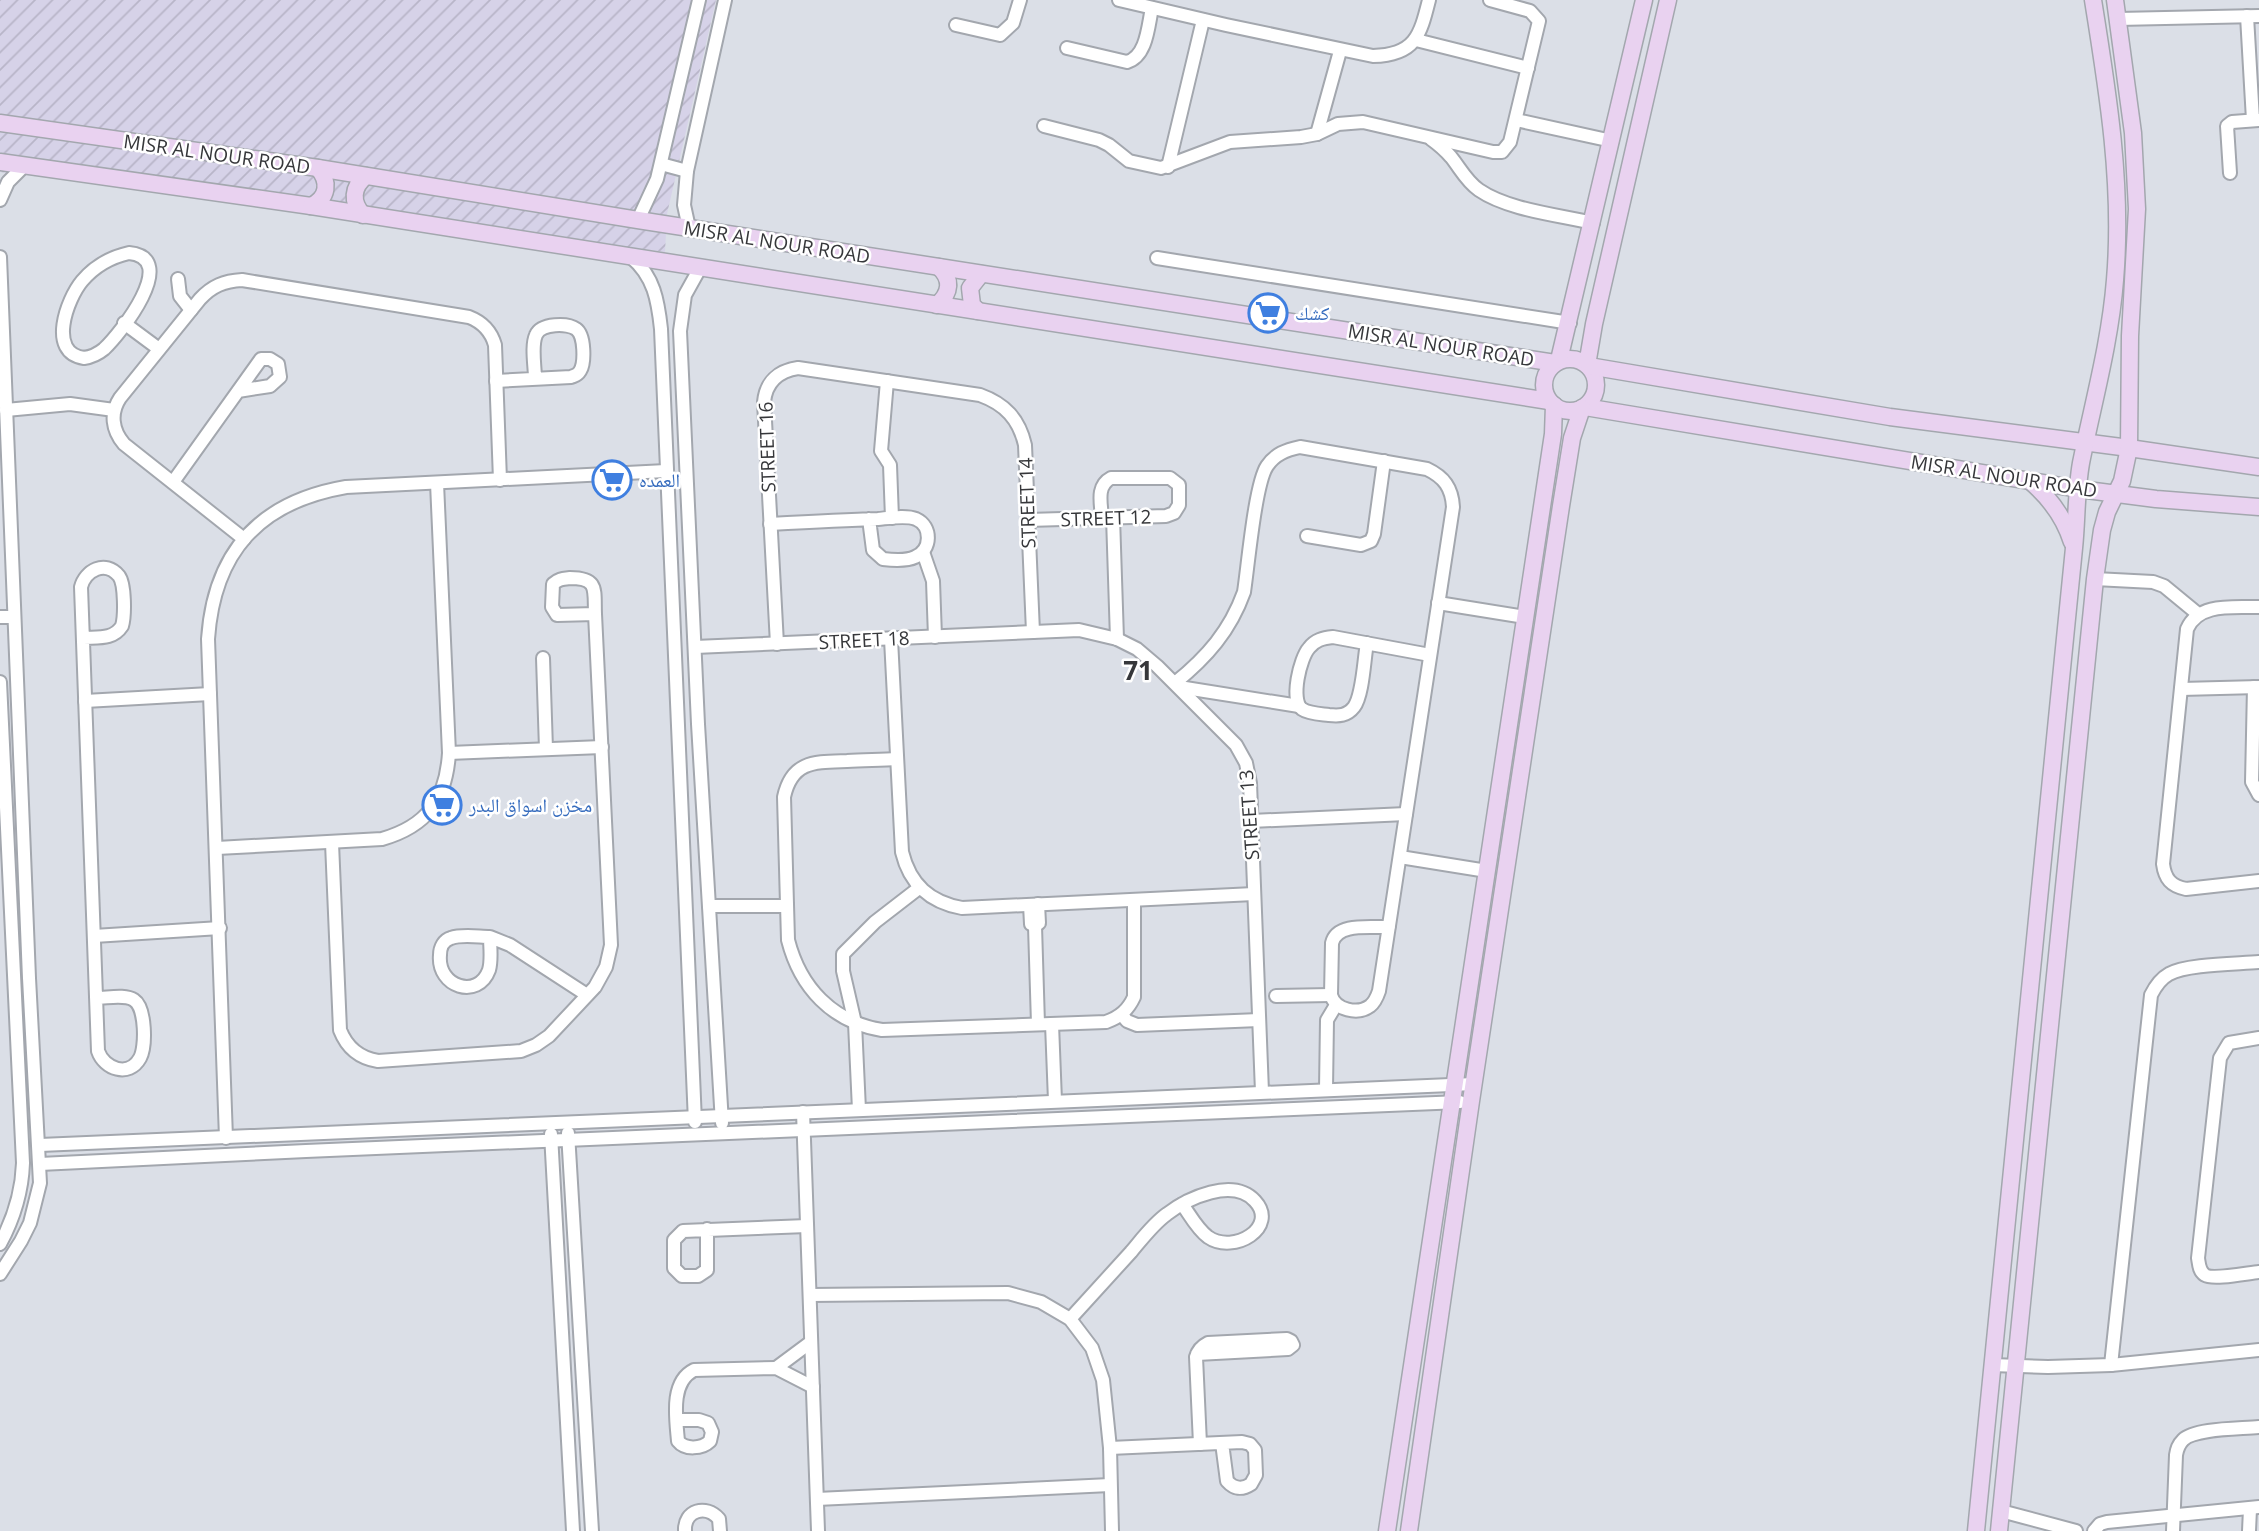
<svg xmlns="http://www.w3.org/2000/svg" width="2259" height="1531" font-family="'Open Sans','Noto Naskh Arabic',sans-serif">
<defs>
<pattern id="industrial-furrows" width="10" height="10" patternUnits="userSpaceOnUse" patternTransform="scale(1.75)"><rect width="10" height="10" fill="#d6d2e8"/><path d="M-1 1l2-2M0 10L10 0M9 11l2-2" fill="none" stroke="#b8b5c8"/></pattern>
</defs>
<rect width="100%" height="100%" fill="#dbdfe7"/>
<path fill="url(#industrial-furrows)" d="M0 0H716L667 214 665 252 0 172Z"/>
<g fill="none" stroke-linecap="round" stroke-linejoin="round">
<g stroke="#a3a7ae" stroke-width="16">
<g id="street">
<path d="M1119 0 1226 25 1373 56C1415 55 1420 36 1429 0"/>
<path d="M2247 16 2253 120"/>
<path d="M2118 19 2259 16"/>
<path d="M956 25 1000 35 1013 23 1020 0"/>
<path d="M1416 40 1528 68"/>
<path d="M1067 48 1127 62C1147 56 1148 26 1152 8"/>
<path d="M1516 120 1612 141"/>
<path d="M1044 126 1099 140 1109 145 1129 161 1161 168 1230 142 1301 137 1317 134 1338 124 1363 122 1493 152H1502L1510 142 1539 21 1530 11 1490 0"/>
<path d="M1317 134 1340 51"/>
<path d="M1431 139C1438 144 1445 150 1451 157 1460 168 1466 181 1479 190 1508 210 1559 215 1593 223"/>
<path d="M661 164 687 171"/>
<path d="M1168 167 1203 20"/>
<path d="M2230 173 2227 126 2232 122 2259 120"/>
<path d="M0 200 8 182 25 165"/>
<path d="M638 220 657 179 699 0"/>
<path d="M689 228 684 205 687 171 725 0"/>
<path d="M129 253C181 258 120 334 104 349 98 354 91 357 84 358 47 353 67 299 82 281 94 267 111 257 129 253Z"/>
<path d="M0 257 29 978 40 1183 30 1223 21 1241 0 1274"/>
<path d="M631 257C654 276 658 301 661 329L695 1122"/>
<path d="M1157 258 1570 323"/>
<path d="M700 268 685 295 680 331 698 724 722 1123"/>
<path d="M178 279 180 296 191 310"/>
<path d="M124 323 159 349"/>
<path d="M496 381 571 377C575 375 577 376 580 371 585 363 585 335 576 329 568 323 541 323 536 335 531 346 535 366 535 379"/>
<path d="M887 381 881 451 890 465 892 518"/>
<path d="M6 410 70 404 114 410"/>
<path d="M173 482 261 359H270L278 364 280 377 270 386 238 391"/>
<path d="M1113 517 1117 639"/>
<path d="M1028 520 1166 516 1174 513 1179 505V485L1170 478H1111C1096 486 1101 503 1102 518"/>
<path d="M770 524C806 522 842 520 878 519 889 518 906 515 916 519 932 526 932 550 915 557 907 561 892 560 883 559L873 550 869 519"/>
<path d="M1307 536 1361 545 1371 541 1374 534 1384 461"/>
<path d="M244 539 124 444C112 430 110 413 120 398L200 299C212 286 224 281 242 280L469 317C482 322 491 331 495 345L500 480"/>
<path d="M923 552 933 581 935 637"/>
<path d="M2095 579 2153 582 2164 586 2198 614"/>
<path d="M1438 603 1525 617"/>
<path d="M2259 607C2234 608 2199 602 2187 629L2163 864C2165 879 2171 886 2186 889L2259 881"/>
<path d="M0 617H14"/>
<path d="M83 638C98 637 113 640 122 626 125 616 125 584 119 576 105 559 85 571 81 587L98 1051C104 1069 129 1078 140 1058 146 1047 146 1008 134 1000 125 994 108 998 96 998"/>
<path d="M891 639 902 852C910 885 930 902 962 908L1254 894"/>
<path d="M1367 643C1364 659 1363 695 1354 707 1347 716 1339 716 1329 715 1321 714 1309 714 1302 709 1290 700 1300 658 1309 648 1315 640 1323 638 1333 637L1430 655"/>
<path d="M777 644 764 402C766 382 778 371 798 368L980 395C1005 404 1019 419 1025 445L1033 632"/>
<path d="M695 647 1079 630 1117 639 1137 649 1157 666 1236 745 1246 763 1250 783 1262 1092"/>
<path d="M543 658 546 749"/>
<path d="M0 682 23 1163C22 1193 14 1218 0 1244"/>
<path d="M1175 683C1207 657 1230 631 1244 592 1248 566 1255 484 1267 466 1275 454 1286 450 1300 447L1427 469C1444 477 1452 488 1453 507L1379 991C1377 997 1375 1002 1370 1006 1358 1015 1335 1010 1331 995L1332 943C1337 922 1371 928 1389 927"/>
<path d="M1179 687 1299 706"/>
<path d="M2254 687 2252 782 2259 795"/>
<path d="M2181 689 2259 687"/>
<path d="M85 701 210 694"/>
<path d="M449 753 602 747"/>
<path d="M897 759C880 760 864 760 847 761 816 762 792 760 784 797L788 940C800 987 832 1022 882 1030L1106 1022C1120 1017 1128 1010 1134 997V900"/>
<path d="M1251 821 1406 814"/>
<path d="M332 843 340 1030C347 1048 359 1058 378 1061L521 1051 536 1045 549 1036 595 987 606 967 611 945 595 614C594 590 599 578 570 578 562 579 559 579 553 584L552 607 557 615 595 614"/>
<path d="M217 848 382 839C427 826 446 800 449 753L437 483"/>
<path d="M1400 857 1487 871"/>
<path d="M1030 905 1031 924 1035 926 1039 923 1038 904"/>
<path d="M709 906H787"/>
<path d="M1035 926 1038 1024"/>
<path d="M94 936 220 928"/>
<path d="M490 937C479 937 462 934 451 938 444 940 440 947 440 955 437 987 478 1000 489 970 492 960 490 947 490 937L510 945 587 995"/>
<path d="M1276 996 1331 995"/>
<path d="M1122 1015 1127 1021 1137 1025 1259 1020"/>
<path d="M1052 1024 1055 1101"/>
<path d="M2259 1038 2229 1043 2220 1058 2198 1258C2199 1264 2199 1271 2205 1275 2213 1280 2248 1273 2259 1272"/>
<path d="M1326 1089 1327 1020 1336 1005"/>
<path d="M859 1110 855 1023 843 971V954L875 922 919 888"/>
<path d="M803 1112 818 1531"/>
<path d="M568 1133 592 1531"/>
<path d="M551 1134 573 1531"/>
<path d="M226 1138 208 639C214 552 259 502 346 487L666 471"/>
<path d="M40 1145 1474 1084"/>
<path d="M40 1164 306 1151 1460 1102"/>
<path d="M707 1229V1270L698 1276H682L674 1268V1240L683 1231 807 1226"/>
<path d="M810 1295 1008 1293 1041 1302 1070 1319 1092 1348 1103 1380 1110 1448 1112 1531"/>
<path d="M1070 1319C1090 1297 1110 1275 1131 1252 1142 1239 1153 1224 1167 1214 1188 1198 1233 1177 1255 1201 1279 1227 1234 1255 1208 1237 1197 1229 1190 1215 1182 1204"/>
<path d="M1197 1354 1288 1349 1293 1345 1291 1341 1287 1339 1208 1343C1202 1346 1198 1350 1196 1357L1200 1444"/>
<path d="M1992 1365 2048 1367 2111 1365 2259 1350"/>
<path d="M2111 1365 2151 995C2155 987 2160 979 2169 974 2186 964 2237 964 2259 962"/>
<path d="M776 1368 811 1342"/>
<path d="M677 1420H699L708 1423 712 1432 710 1441C702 1449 685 1450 678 1441 676 1418 670 1382 694 1370L776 1368 813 1387"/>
<path d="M1110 1448 1242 1442 1250 1444 1255 1450 1256 1475 1251 1484C1242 1490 1234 1489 1227 1481L1222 1443"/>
<path d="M817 1499 1110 1485"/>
<path d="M2001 1511 2076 1531"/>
<path d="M685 1531C684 1510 706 1504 719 1519L720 1531"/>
<path d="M2094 1531 2100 1524 2107 1522 2259 1507"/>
<path d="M2173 1531 2176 1455C2177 1449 2178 1445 2183 1440 2195 1428 2241 1429 2259 1427"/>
<path d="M2249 1531 2250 1509"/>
</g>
</g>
<g stroke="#a3a7ae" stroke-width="19">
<g id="secondary">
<path d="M0 123 318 168 638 220 1555 363"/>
<path d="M0 162 311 206 1549 401"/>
<path d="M311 206C328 198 330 182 318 168"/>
<path d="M363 215C351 202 352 187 366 176"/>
<path d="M937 305C951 293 952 279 939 267"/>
<path d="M978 311 972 305 970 288 981 274"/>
<circle cx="1570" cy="385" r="26"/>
<path d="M1559 360 1644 0"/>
<path d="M1587 365 1594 324 1668 0"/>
<path d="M1589 366 1890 417 2129 448 2259 467"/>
<path d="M1585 407 2079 489 2156 499 2259 507"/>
<path d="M2030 481C2050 498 2064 517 2072 542"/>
<path d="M1387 1531 1553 434 1554 405"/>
<path d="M1409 1531 1471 1101 1561 506 1572 438 1582 408"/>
<path d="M1976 1531 2074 548C2077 520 2076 491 2081 463 2093 403 2110 343 2115 280 2123 186 2108 93 2093 0"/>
<path d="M1999 1531 2095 579 2102 530 2107 512 2122 481 2129 448 2130 336 2137 209 2133 133 2115 0"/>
</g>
</g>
<use href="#street" stroke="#fff" stroke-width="12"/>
<use href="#secondary" stroke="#e9d2f0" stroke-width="16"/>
</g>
<defs>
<g id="supermarket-ring" transform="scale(2.0125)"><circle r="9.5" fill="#fff" stroke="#3f7fe0" stroke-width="1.5"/><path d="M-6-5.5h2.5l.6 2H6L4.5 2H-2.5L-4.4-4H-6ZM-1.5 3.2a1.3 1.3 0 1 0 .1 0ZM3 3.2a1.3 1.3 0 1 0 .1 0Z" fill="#3f7fe0"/></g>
</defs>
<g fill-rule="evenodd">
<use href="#supermarket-ring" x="1268" y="313"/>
<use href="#supermarket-ring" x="612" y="480"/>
<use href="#supermarket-ring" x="442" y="805"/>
</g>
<g text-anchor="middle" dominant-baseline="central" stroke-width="5" stroke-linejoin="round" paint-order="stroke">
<g font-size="19" fill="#36373a" stroke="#fff">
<text transform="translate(217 154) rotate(8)">MISR AL NOUR ROAD</text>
<text transform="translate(777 242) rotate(9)">MISR AL NOUR ROAD</text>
<text transform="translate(1441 345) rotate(9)">MISR AL NOUR ROAD</text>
<text transform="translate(767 447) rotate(-92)">STREET 16</text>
<text transform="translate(2004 476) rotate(9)">MISR AL NOUR ROAD</text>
<text transform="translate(1027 503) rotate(-92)">STREET 14</text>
<text transform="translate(1106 518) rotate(-2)">STREET 12</text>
<text transform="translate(864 640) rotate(-3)">STREET 18</text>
<text transform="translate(1249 815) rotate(-94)">STREET 13</text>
</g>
<g font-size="19" fill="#366cbe" stroke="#fff" text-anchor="start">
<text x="1295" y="313">كشك</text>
<text x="639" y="480">العمده</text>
<text x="469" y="805">مخزن اسواق البدر</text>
</g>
<g font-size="26" font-weight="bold" fill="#36373a" stroke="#fff">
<text x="1138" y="670">71</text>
</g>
</g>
</svg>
